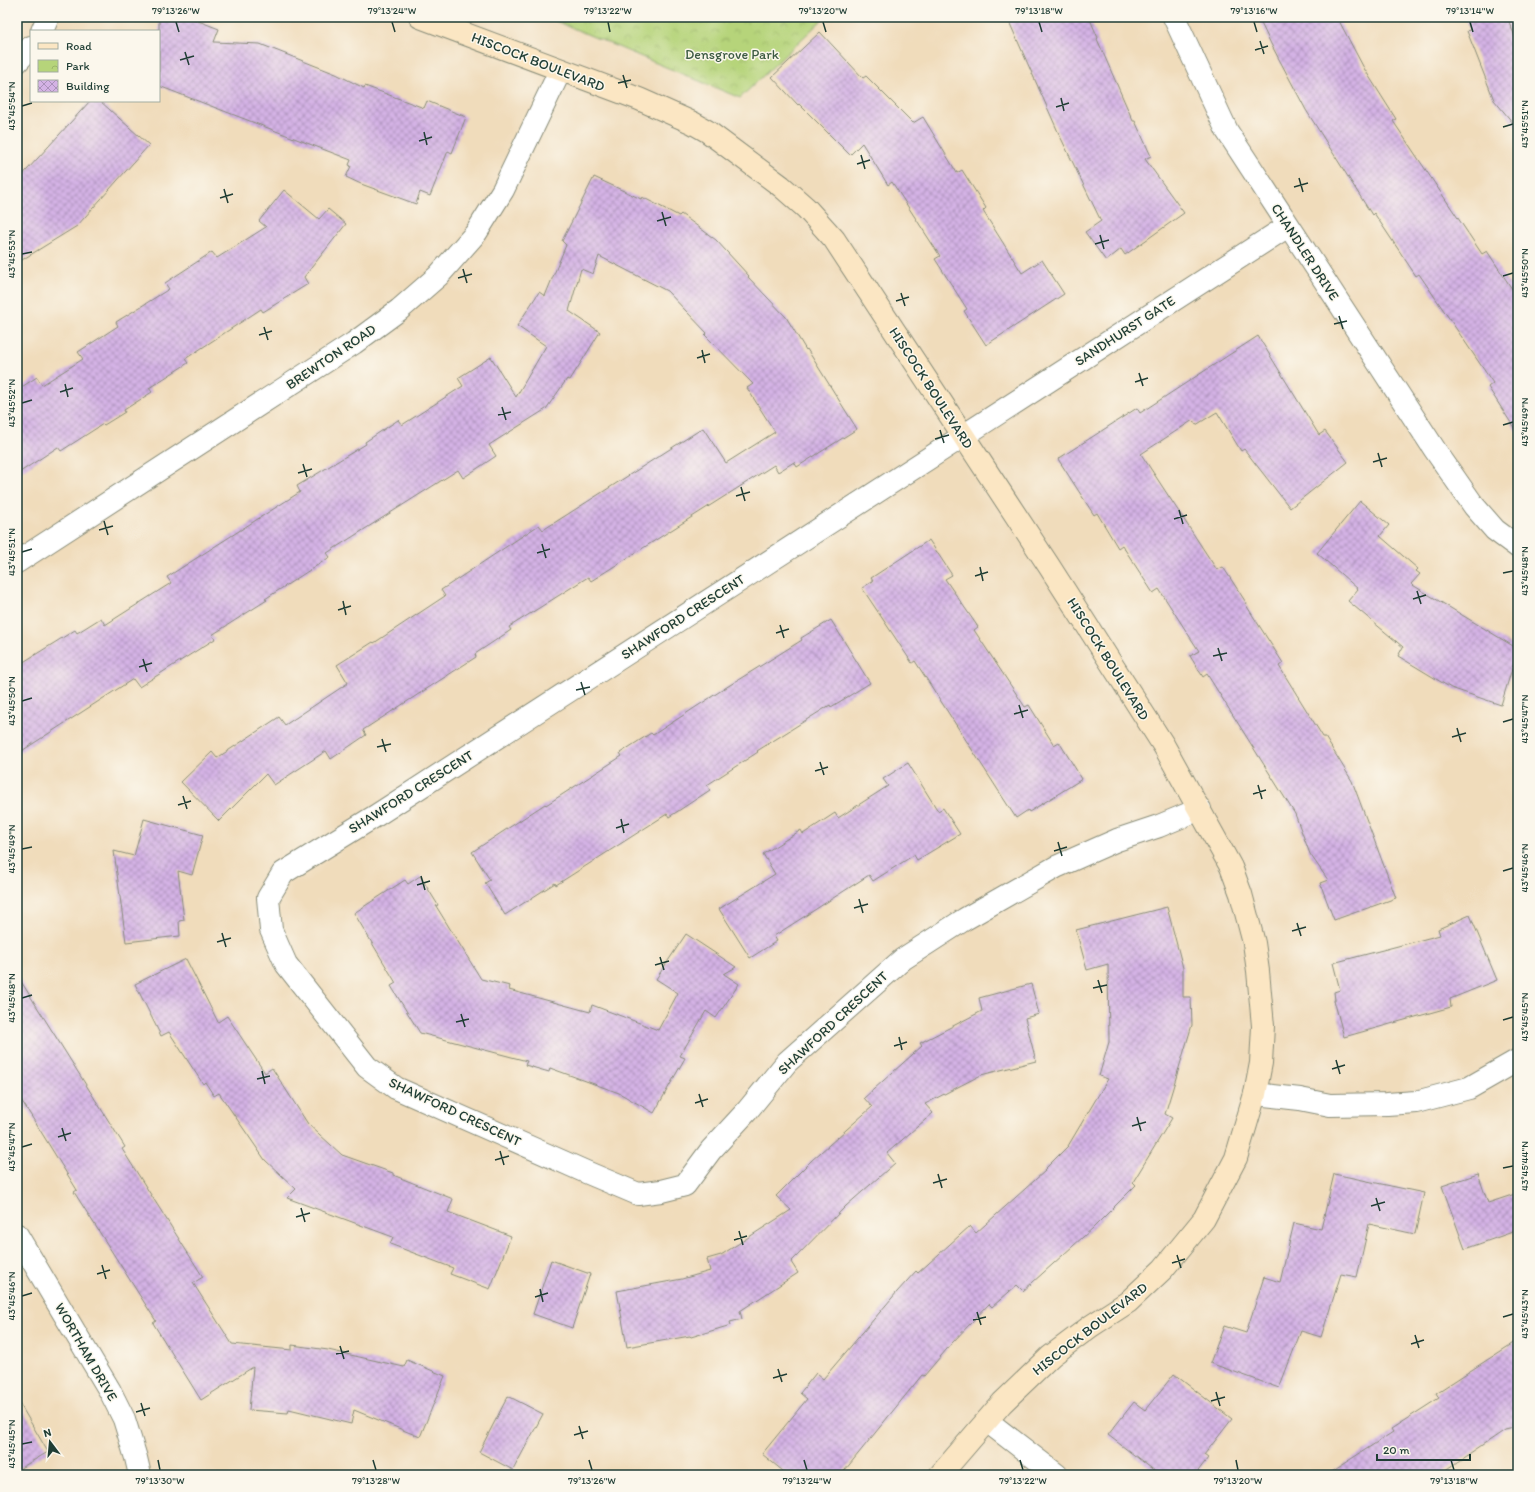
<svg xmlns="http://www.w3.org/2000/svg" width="1535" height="1492" font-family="Itim,sans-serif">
<defs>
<pattern id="park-crowns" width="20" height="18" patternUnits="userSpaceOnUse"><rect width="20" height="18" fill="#b6d47a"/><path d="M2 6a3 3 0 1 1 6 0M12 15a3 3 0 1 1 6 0" fill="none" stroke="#9cb76a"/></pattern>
<pattern id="building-cross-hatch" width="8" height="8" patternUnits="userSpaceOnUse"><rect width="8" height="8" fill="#d4b2e5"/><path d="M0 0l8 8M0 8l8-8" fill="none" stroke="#ab92ba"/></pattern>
</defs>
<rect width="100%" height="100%" fill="#fbf7ec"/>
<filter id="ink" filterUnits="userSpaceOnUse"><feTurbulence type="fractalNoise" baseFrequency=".025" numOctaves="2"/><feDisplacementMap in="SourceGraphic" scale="8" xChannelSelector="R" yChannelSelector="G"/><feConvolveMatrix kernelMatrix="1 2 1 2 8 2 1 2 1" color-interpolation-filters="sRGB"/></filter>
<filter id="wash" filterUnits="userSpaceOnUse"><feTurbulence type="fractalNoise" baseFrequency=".012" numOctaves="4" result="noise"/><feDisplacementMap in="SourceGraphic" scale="16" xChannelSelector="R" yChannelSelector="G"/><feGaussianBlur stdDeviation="0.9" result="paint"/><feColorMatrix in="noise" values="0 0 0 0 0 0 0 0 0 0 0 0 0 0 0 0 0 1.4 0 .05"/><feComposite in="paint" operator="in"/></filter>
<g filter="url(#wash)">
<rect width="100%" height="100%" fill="#f0dcbb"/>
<path fill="url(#park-crowns)" stroke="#6a8857" d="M546 17H825L740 98Z"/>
<g id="blocks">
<g fill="url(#building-cross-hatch)">
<path d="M159 17H188L219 29 214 42 260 44 336 74 364 88 365 86 424 108 427 101 466 117 452 153 448 151 430 196 420 192 416 204 361 184 346 177 351 166 349 165 351 160 159 86Z"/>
<path d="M1007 17H1089L1098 38 1097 39 1133 121H1135L1151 156 1145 159 1184 213 1125 255 1121 249 1106 261 1085 232 1101 221 1059 134Z"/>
<path d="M1258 17H1337L1365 70 1396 119 1393 121 1482 254 1487 251 1518 298V434L1488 387 1493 383 1419 274 1416 276 1374 213 1372 215 1306 110 1272 46Z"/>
<path d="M1465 17H1507L1518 44V129L1494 100 1467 31 1470 30Z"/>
<path d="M820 32 863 78 866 76 913 123 923 117 957 173 962 170 986 208 983 211 1022 273 1042 260 1064 294 986 345 964 311 967 309 935 259 940 256 892 182 888 185 862 143 850 155 799 104 798 105 772 77Z"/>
<path d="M90 101H100L149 145 77 226 17 263V181Z"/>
<path d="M594 177 641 199 642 197 679 216 681 214 716 240 749 276 748 277 786 317 806 350 807 349 857 429 797 467 794 462 778 472 774 465 591 581 588 577 509 627 511 630 475 654 476 657 363 730 366 735 331 759 326 751 274 785 266 774 219 821 181 782 212 752 217 758 279 717 285 725 348 683 337 665 373 642 374 643 445 596 441 590 539 525 543 530 703 428 726 463 775 432 747 388 753 384 705 335 707 333 667 291 599 256 593 274 581 269 569 311 600 332 570 380 567 379 546 409 489 445 496 456 463 478 458 470 327 553 330 557 265 599 267 600 212 635 215 639 139 687 133 679 17 754V666L75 630 77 633 101 618 105 625 171 583 167 577 300 492 297 486 366 444 365 442 398 420 402 425 463 386 458 378 491 357 516 397 546 346 517 326 539 292 545 296 566 245 562 241Z"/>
<path d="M284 190 319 219 328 209 346 224 304 277 308 284 263 312 261 309 185 359 188 363 149 388 152 392 124 410 125 412 104 425 103 424 61 451 58 447 17 474V390L37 377 42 385 83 359 78 352 118 326 116 322 169 289 165 283 212 252 217 258 266 227 259 221Z"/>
<path d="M1258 336 1319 435 1325 431 1348 462 1290 508 1244 449 1241 451 1217 412 1196 425 1193 420 1141 454 1217 570 1223 567 1247 604 1246 605 1283 663 1279 666 1323 737H1325L1352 781 1396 898 1334 920 1320 883 1328 880 1310 854 1295 814 1207 674 1203 677 1190 656 1199 651 1159 589 1153 593 1122 545 1118 548 1097 513 1094 515 1058 459 1137 408 1140 413Z"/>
<path d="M1360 501 1389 525 1380 536 1418 569 1416 571 1420 574 1411 584 1518 649 1501 705 1451 688 1398 656 1403 647 1348 601 1358 589 1317 553Z"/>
<path d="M929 540 952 575 945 579 978 627 974 630 1025 707 1029 705 1054 745 1059 742 1082 779 1029 812 1028 810 1016 818 915 661 912 663 862 588 873 581 871 578Z"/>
<path d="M831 620 870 683 831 707 830 705 757 751 758 752 707 785 710 790 669 817 667 814 556 885 555 883 505 915 485 883 490 880 472 852 545 804 546 805 622 756 620 753 651 733 653 735 722 690 802 640 801 638Z"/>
<path d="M908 763 938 811 943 808 960 834 917 860 914 855 873 881 869 875 774 936 777 941 750 958 719 909 775 874 763 854 801 830 803 834 835 813 838 818 888 786 883 779Z"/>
<path d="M144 819 203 835 192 875 178 871 184 920 179 921 180 936 126 942 114 851 134 856Z"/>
<path d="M420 876 438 905 436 906 481 979 510 986 509 990 590 1012 592 1005 658 1030 678 993 656 979 686 934 736 967 724 974 739 984 716 1018 706 1011 680 1056 685 1058 654 1113 619 1093 550 1068 549 1072 525 1065 527 1061 420 1033 391 986 396 983 354 913 405 880 408 884Z"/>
<path d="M1167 907 1183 968V997H1191L1192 1025 1165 1114 1172 1118 1133 1182 1136 1185 1093 1228 1023 1291 1017 1285 992 1307 989 1304 952 1343 924 1376 922 1375 841 1475H788L762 1454 807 1399 800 1393 816 1373 823 1379 897 1292 916 1271 918 1273 970 1226 976 1233 1045 1171 1044 1170 1068 1146 1108 1079 1099 1076 1109 1042 1108 964 1087 970 1076 930Z"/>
<path d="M1470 915 1497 980 1450 999 1451 1007 1344 1037 1334 1000H1335L1334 992 1340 990 1333 963 1440 935 1438 929Z"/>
<path d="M186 959 218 1022 227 1016 265 1073 272 1068 308 1124 342 1155 393 1173V1175L453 1199 448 1212 511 1236 490 1289 450 1274 453 1268 390 1244 393 1237 287 1198 296 1189 265 1160 219 1093 214 1096 205 1082 203 1084 169 1032 161 1036 135 984Z"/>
<path d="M17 975 125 1147 122 1149 203 1277 193 1283 232 1344 292 1350V1345L328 1350 404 1367 407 1360 445 1376 420 1437 354 1410 351 1424 289 1409 288 1413 249 1410 253 1367 201 1400 153 1323 156 1321 74 1192 77 1190 17 1093Z"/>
<path d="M1031 984 1039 1014 1025 1018 1036 1061 981 1075 925 1104 933 1113 887 1153 895 1163 846 1206 791 1262 798 1273 740 1311 742 1319 730 1322 731 1325 691 1337 690 1336 627 1347 617 1291 682 1279 710 1271 707 1259 721 1255 791 1210 776 1196 812 1160 872 1107 864 1098 922 1046 920 1043 982 1011 979 998Z"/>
<path d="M1334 1174 1424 1193 1415 1234 1369 1224 1357 1277 1341 1274 1321 1337 1301 1331 1279 1388 1210 1363 1224 1326 1246 1333 1264 1277 1280 1282 1294 1223 1321 1229Z"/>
<path d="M1478 1174 1488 1203 1518 1193V1230L1465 1249 1442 1186Z"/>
<path d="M551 1260 590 1274 572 1328 533 1314Z"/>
<path d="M1518 1340V1427L1505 1430 1439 1475H1326L1393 1432 1391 1429 1439 1398 1436 1393Z"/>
<path d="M1174 1374 1232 1419 1204 1455 1208 1458 1195 1475H1160L1108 1435 1134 1402 1145 1410Z"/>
<path d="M508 1396 543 1414 513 1470 479 1452Z"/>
<path d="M17 1399 48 1452 17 1470Z"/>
</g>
</g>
</g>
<g filter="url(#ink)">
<use href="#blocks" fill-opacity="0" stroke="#888c78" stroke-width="1"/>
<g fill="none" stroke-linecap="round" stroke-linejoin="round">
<g stroke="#888c78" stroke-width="24">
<g id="street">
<path d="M1174 17 1227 131 1435 450 1474 506 1495 530 1518 547"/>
<path d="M42 31 48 17"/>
<path d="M17 62 31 47"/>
<path d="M17 562 354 343 399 310 438 276 476 233 503 190 560 71"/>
<path d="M1200 809 1159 826 1117 840 1056 867 965 919 903 959 787 1062 747 1111 711 1150 685 1185 661 1191 638 1194 586 1172 396 1088 367 1067 286 964 271 930 268 898 283 873 377 815 1288 226"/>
<path d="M1255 1094 1300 1099 1330 1105 1387 1104 1416 1102 1469 1088 1518 1060"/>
<path d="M17 1235 110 1391 124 1419 136 1458 140 1475"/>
<path d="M987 1421 1057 1475"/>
</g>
</g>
<g stroke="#888c78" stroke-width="24">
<path id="secondary" d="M420 17 639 99 693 123 707 131 781 186 806 208 834 239 1049 566 1164 746 1231 867 1241 894 1254 943 1258 971 1263 1026 1261 1063 1255 1094 1236 1158 1204 1219 1163 1269 1128 1302 1091 1326 1051 1356 1002 1403 940 1475"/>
</g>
<use href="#street" stroke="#fff" stroke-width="22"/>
<use href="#secondary" stroke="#fbe6c3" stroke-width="22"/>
</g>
</g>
<path fill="none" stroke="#1f3d34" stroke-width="1.5" d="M176 22 179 32M392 22 395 32M608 22 610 32M823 22 826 32M1039 22 1042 32M1254 22 1257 32M1470 22 1473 32M1260 41 1264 54M1255 50 1268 46M185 52 189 65M180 60 194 56M623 75 627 88M618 83 631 80M1061 98 1064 111M22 106 32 103M1056 107 1069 103M1503 127 1513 124M424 132 427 145M419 141 432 137M861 155 865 169M857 164 870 160M1299 178 1303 192M1294 187 1308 183M224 189 228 203M220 198 233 194M662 212 666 226M657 221 671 217M1100 235 1104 249M1095 244 1109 240M22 254 32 252M463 269 467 283M1503 276 1513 273M458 278 472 274M901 293 905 306M896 301 909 297M1339 316 1343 329M1334 324 1347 321M264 327 268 340M259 335 272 331M702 350 705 363M697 358 710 354M1139 373 1143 386M1135 382 1148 378M65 384 68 397M60 392 73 388M22 403 32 400M502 407 506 420M498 415 511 412M1503 425 1513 422M940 430 944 443M935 439 949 435M1378 453 1382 467M1373 462 1387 458M303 464 307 477M298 473 312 469M741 487 745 501M736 496 750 492M1179 510 1183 524M1174 519 1187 515M104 521 108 535M99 530 113 526M542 544 546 558M22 552 32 549M537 553 550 549M980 567 983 581M1503 573 1513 571M975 576 988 572M1417 591 1421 604M1413 599 1426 595M343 601 346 615M338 610 351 606M780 625 784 638M776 633 789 629M1218 648 1222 661M1213 656 1227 653M143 659 147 672M139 667 152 663M581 682 585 695M576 690 590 687M22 701 32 698M1019 705 1023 718M1014 714 1028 710M1503 722 1513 719M1457 728 1461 742M1452 737 1466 733M382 739 386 752M377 747 391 744M820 762 824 775M815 771 828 767M1258 785 1262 799M1253 794 1266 790M183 796 187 809M178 805 191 801M621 819 624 833M616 828 629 824M1058 842 1062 856M22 849 32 847M1054 851 1067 847M1503 871 1513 868M421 876 425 890M417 885 430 881M859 899 863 913M854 908 868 904M1297 923 1301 936M1292 931 1306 927M222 933 226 947M217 942 231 938M660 957 664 970M655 965 669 961M1098 980 1102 993M1093 988 1107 985M22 998 32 995M461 1014 465 1027M1503 1020 1513 1017M456 1022 469 1019M899 1037 902 1050M894 1046 907 1042M1336 1060 1340 1074M1332 1069 1345 1065M262 1071 265 1084M257 1079 270 1076M699 1094 703 1107M695 1103 708 1099M1137 1117 1141 1131M1132 1126 1146 1122M62 1128 66 1141M58 1137 71 1133M22 1147 32 1144M500 1151 504 1165M495 1160 509 1156M1503 1168 1513 1166M938 1174 942 1188M933 1183 947 1179M1376 1198 1380 1211M1371 1206 1385 1202M301 1208 305 1222M296 1217 310 1213M739 1231 743 1245M734 1240 747 1236M1177 1255 1181 1268M1172 1263 1185 1259M102 1265 106 1279M97 1274 110 1270M540 1289 543 1302M22 1296 32 1293M535 1297 548 1293M977 1312 981 1325M1503 1317 1513 1314M973 1320 986 1317M1415 1335 1419 1348M1411 1344 1424 1340M340 1346 344 1359M336 1354 349 1351M778 1369 782 1382M773 1378 787 1374M1216 1392 1220 1406M1211 1401 1225 1397M141 1403 145 1416M136 1412 150 1408M579 1426 583 1439M574 1435 588 1431M22 1444 32 1442M158 1460 160 1470M373 1460 376 1470M589 1460 592 1470M804 1460 807 1470M1020 1460 1023 1470M1236 1460 1238 1470M1451 1460 1454 1470"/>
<g text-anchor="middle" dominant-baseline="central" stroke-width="3" stroke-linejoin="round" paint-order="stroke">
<g font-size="14" fill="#3d5b42" stroke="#fbf7ec">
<text x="732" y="54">Densgrove Park</text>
</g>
<g font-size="14" fill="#1f3d34" stroke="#fbf7ec">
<text transform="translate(538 62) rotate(21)">HISCOCK BOULEVARD</text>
<text transform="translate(1305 252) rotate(57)">CHANDLER DRIVE</text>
<text transform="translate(1125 331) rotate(-33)">SANDHURST GATE</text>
<text transform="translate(331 357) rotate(-34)">BREWTON ROAD</text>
<text transform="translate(931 388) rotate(57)">HISCOCK BOULEVARD</text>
<text transform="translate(683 617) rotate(-33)">SHAWFORD CRESCENT</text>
<text transform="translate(1108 659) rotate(58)">HISCOCK BOULEVARD</text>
<text transform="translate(411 792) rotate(-32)">SHAWFORD CRESCENT</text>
<text transform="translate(833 1023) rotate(-43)">SHAWFORD CRESCENT</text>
<text transform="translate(455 1112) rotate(25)">SHAWFORD CRESCENT</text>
<text transform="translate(1090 1329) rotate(-38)">HISCOCK BOULEVARD</text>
<text transform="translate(86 1352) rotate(60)">WORTHAM DRIVE</text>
</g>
</g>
<rect width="1535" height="1492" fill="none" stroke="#fbf7ec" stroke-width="44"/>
<rect x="30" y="30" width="130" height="72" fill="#fbf7ec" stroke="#a3ada2"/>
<rect x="38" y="43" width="20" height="6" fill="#fbe6c3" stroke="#a3ada2"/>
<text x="66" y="50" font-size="12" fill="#1f3d34">Road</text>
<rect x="38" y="60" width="20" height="12" fill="url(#park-crowns)" stroke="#a3ada2"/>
<text x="66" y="70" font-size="12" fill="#1f3d34">Park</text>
<rect x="38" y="80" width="20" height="12" fill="url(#building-cross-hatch)" stroke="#a3ada2"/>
<text x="66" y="90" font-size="12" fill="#1f3d34">Building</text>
<g transform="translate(50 1442) rotate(344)" stroke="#fbf7ec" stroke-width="3" paint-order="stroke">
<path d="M0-3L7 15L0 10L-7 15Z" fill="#1f3d34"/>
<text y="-6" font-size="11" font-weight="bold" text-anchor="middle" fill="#1f3d34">N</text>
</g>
<path d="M1377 1454v6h93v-6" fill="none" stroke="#1f3d34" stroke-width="2"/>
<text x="1383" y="1454" font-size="12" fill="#1f3d34" stroke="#fbf7ec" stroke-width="3" paint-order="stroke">20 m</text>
<rect x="22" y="22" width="1491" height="1448" fill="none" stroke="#1f3d34" stroke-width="1.5"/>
<g font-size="10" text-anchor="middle" fill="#1f3d34">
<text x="176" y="14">79°13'26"W</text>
<text x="392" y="14">79°13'24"W</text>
<text x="608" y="14">79°13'22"W</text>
<text x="823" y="14">79°13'20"W</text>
<text x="1039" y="14">79°13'18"W</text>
<text x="1254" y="14">79°13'16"W</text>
<text x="1470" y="14">79°13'14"W</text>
<text transform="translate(11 106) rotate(-90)" y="4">43°45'54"N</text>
<text transform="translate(1524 124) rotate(-90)" y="4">43°45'51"N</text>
<text transform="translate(11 254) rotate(-90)" y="4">43°45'53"N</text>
<text transform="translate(1524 273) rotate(-90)" y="4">43°45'50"N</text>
<text transform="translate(11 403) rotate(-90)" y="4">43°45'52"N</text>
<text transform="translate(1524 422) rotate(-90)" y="4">43°45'49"N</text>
<text transform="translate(11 552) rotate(-90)" y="4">43°45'51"N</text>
<text transform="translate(1524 571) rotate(-90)" y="4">43°45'48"N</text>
<text transform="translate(11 701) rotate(-90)" y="4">43°45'50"N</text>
<text transform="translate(1524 719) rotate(-90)" y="4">43°45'47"N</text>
<text transform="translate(11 849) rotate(-90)" y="4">43°45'49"N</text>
<text transform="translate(1524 868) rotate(-90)" y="4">43°45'46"N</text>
<text transform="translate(11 998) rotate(-90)" y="4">43°45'48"N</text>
<text transform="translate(1524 1017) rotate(-90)" y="4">43°45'45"N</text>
<text transform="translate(11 1147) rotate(-90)" y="4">43°45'47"N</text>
<text transform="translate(1524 1166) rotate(-90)" y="4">43°45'44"N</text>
<text transform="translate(11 1296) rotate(-90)" y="4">43°45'46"N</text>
<text transform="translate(1524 1314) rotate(-90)" y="4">43°45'43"N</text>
<text transform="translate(11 1444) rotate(-90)" y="4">43°45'45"N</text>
<text x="160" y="1484">79°13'30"W</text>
<text x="376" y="1484">79°13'28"W</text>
<text x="592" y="1484">79°13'26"W</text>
<text x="807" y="1484">79°13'24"W</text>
<text x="1023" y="1484">79°13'22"W</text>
<text x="1238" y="1484">79°13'20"W</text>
<text x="1454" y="1484">79°13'18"W</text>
</g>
</svg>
